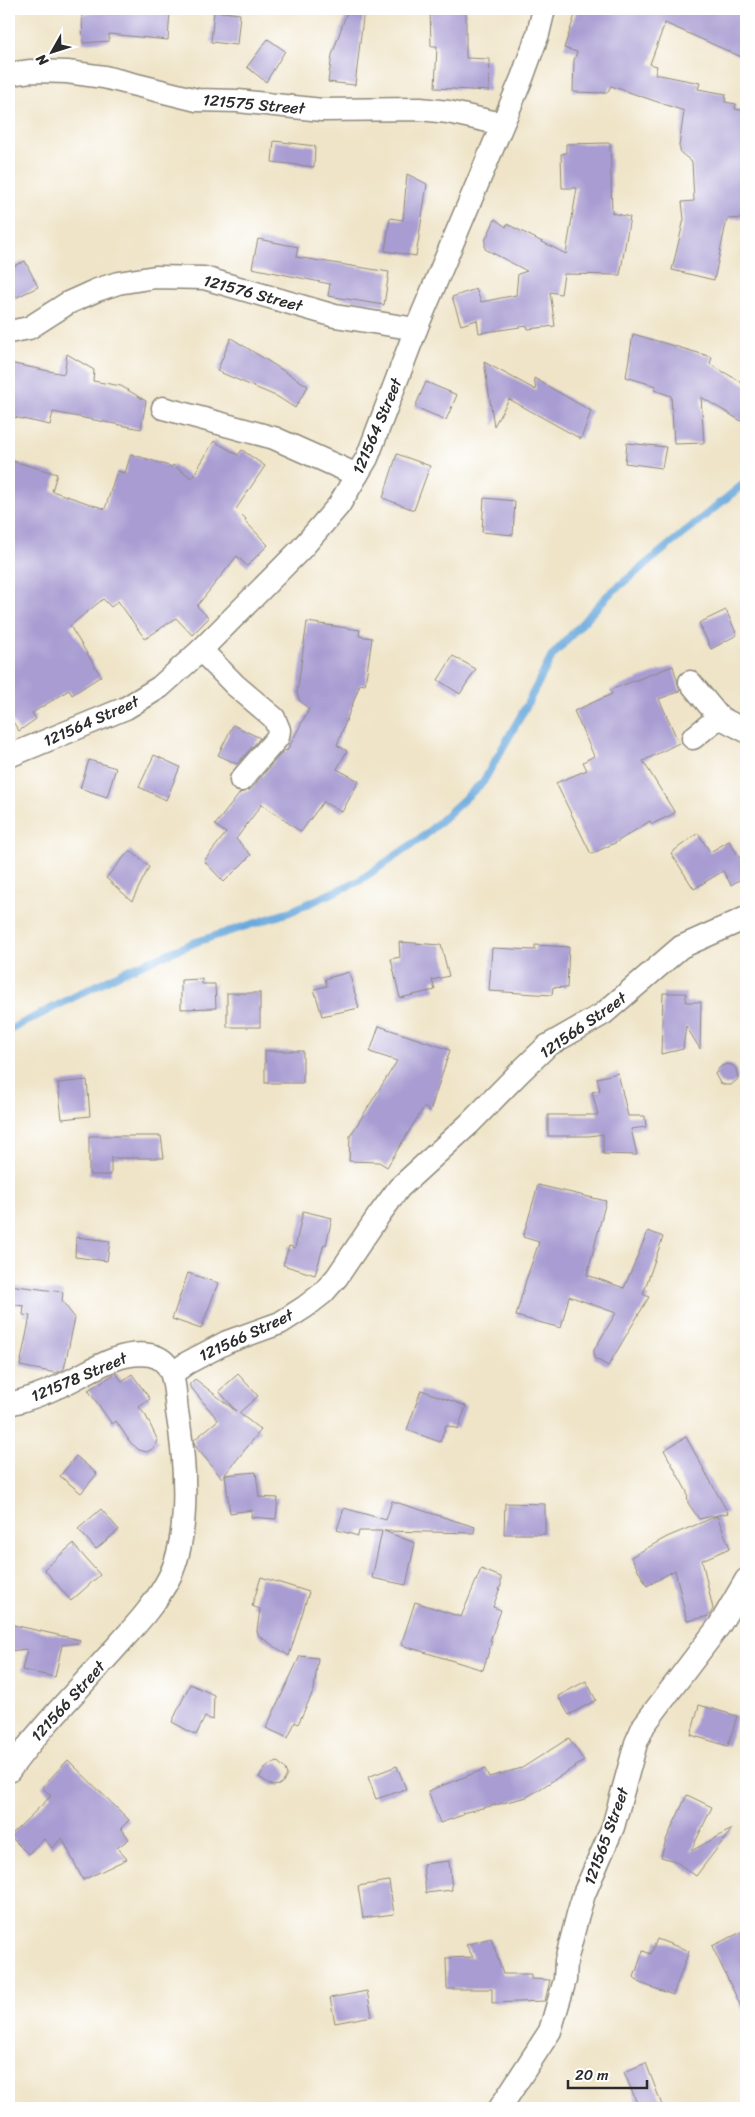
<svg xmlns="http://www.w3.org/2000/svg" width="755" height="2117" font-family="Sriracha,sans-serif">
<rect width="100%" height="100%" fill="#fff"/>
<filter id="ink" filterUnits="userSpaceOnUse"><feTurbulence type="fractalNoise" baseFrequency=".02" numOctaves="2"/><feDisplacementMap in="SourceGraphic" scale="10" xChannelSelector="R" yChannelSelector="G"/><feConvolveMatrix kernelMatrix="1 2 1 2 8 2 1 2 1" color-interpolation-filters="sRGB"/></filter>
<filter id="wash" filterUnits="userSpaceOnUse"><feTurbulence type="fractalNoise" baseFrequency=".0096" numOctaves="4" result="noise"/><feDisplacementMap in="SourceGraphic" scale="20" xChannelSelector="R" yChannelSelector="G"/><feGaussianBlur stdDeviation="1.12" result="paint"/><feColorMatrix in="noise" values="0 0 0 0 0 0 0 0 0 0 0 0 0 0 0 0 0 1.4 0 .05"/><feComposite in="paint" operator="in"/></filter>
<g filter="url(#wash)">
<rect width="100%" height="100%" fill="#efe4c8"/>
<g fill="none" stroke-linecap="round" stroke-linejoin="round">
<path stroke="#6aa9dc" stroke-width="8" d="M9 1030 123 972 196 942 287 913 359 881 424 836 483 782 523 712 552 656 608 595 746 482"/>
</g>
<g id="blocks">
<g fill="#a89cd2">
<path d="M143 9 170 11 168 40 109 34V41L83 43 82 14 143 10Z"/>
<path d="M348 9H364L355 85 328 82 332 55Z"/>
<path d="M430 9H466V58L490 59 489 91 435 88 437 46H431Z"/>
<path d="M577 9H746V59L665 23 650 64 657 66 655 74 700 83 698 89 726 94 725 102 736 104 735 109 746 111V181L744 182 746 218 727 219 714 280 672 270 684 219 682 202 694 201 692 162 681 153 679 146 684 111 611 86 607 93 573 92 574 60 577 52 564 48Z"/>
<path d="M214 11 240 14 237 45 211 42Z"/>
<path d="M268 39 285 51 266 82 247 67Z"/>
<path d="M274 141 315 146 314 167 272 162Z"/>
<path d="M610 143 612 213 630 217 620 275 564 274 561 294 550 292 555 326 528 329 527 326 479 333 477 320 461 325 452 297 476 289 481 302 516 295 518 274 527 271 485 249V241L495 219 506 227 507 224 566 254 577 188H562L561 154 566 153V144Z"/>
<path d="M407 174 427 184 416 256 385 251 390 218 403 220Z"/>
<path d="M258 239 298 247 296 257 389 272 384 305 328 296 330 284 252 268Z"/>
<path d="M25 261 38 287 9 301V268Z"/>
<path d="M633 334 712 357 710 364 746 385V424L701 397 704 443 674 444 671 396 654 390 656 386 626 377Z"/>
<path d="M231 338 308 386 295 408 278 397 217 371Z"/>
<path d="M67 354 94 370 93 381 121 386 146 401 141 429 53 412 50 425 9 416V363L64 374Z"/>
<path d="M484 362 536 390 534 378 591 411 581 439 509 399 494 426Z"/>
<path d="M426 382 457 395 446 420 415 407Z"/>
<path d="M214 441 238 455 242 450 265 466 236 509 246 519 245 521 268 545 247 566 237 556 197 606 209 618 192 635 176 618 145 639 118 601 111 607 103 599 70 626 101 676 72 695 69 690 32 713 36 719 19 731 9 716V460L57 474 52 491 105 509 117 471 125 473 131 454 172 467 173 465 192 478Z"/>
<path d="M627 443 666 447 662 468 625 463Z"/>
<path d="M397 454 430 466 414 510 383 498Z"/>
<path d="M484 498 515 501 513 535 482 532Z"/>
<path d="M726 610 737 635 711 649 699 623Z"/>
<path d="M307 622 360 630 359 636 372 638 365 685 360 684 337 745 347 751 337 769 359 781 342 812 323 802 301 832 262 804 236 839 251 855 224 882 204 861 226 833 215 825 240 793 251 789 284 750 287 751 309 709 300 701 297 693Z"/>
<path d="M453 656 476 669 460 694 438 680Z"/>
<path d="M673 666 680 691 659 699 679 743 643 761 675 813 652 824 650 821 615 843 591 854 556 783 587 770 583 762 594 756 574 711 612 694 610 690Z"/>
<path d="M233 725 260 738 237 764 218 755Z"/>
<path d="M154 755 180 767 166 800 139 787Z"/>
<path d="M89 760 116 768 107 797 80 788Z"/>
<path d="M698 833 710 852 729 841 746 868V876L731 885 723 871 694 889 671 853Z"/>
<path d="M130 850 149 867 132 901 106 878Z"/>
<path d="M399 942 441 945 449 976 432 980 435 990 400 998 391 959 400 957Z"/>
<path d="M535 945 569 947 567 988 553 987 552 995 489 991 492 948 535 950Z"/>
<path d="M349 972 359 1008 322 1016 314 989 327 986 325 979Z"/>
<path d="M202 979V984H215L216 1008 181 1009V980Z"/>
<rect x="227" y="993" width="33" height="34"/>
<path d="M663 993H686V1002H701L700 1049 686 1026 683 1049 661 1054Z"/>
<path d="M379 1026 450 1050 430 1111 424 1107 387 1167 379 1162 349 1161 350 1136 397 1061 370 1052Z"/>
<rect x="265" y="1051" width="38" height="32"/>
<path d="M726 1064 732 1065 736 1069 738 1079 731 1085H725L720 1083 715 1074 720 1067Z"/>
<path d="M618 1073 628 1116H645L646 1127 631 1129 637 1155 603 1154V1134L589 1136H548V1115H598L592 1092 600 1090 597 1078Z"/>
<path d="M87 1080 90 1116 62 1119 58 1083Z"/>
<path d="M89 1136H161L164 1158H111V1175H89Z"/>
<path d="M538 1185 606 1201 587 1275 624 1288 648 1231 663 1237 643 1294 649 1297 608 1366 594 1358V1350L616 1313 569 1296 561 1328 516 1316 526 1280 539 1242 523 1237Z"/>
<path d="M303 1211 332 1218 326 1245 324 1244 315 1275 283 1265 289 1246 295 1248Z"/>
<path d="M76 1237 110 1241 107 1261 75 1257Z"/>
<path d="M188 1273 218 1283 201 1329 172 1319Z"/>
<path d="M9 1285 63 1292 62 1301 75 1318 64 1369 56 1373 20 1366 30 1316 23 1315 24 1306 9 1304Z"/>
<path d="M116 1373 122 1381 132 1374 150 1399 139 1407 146 1416 158 1441 154 1448 147 1452 139 1450 130 1442 116 1421 112 1424 88 1390Z"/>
<path d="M238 1374 258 1396 239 1413 261 1430 222 1478 195 1446 194 1440 218 1420 189 1385 195 1379 236 1411 219 1391Z"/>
<path d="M421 1390 466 1406 458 1429 446 1425 440 1442 407 1430Z"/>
<path d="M686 1437 728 1513 699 1519 688 1503 687 1492 664 1450Z"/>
<path d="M76 1456 97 1474 81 1493 60 1476Z"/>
<path d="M256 1472 259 1497 278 1498 276 1519 251 1517 252 1510 230 1513 225 1475Z"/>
<path d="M392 1501 475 1527 474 1533 384 1531 415 1543 406 1585 372 1578 382 1531H359L358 1536 337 1530 344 1508 386 1520Z"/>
<path d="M505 1503 545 1504V1534H504Z"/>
<path d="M101 1509 119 1530 96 1549 78 1529Z"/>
<path d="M717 1516 730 1548 702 1560 713 1609 709 1616 687 1621 675 1570 647 1586 631 1557 667 1537Z"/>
<path d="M73 1544 100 1575 71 1601 44 1569Z"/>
<path d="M481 1569 501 1577V1585L493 1607 501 1610 490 1641H492L483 1670 401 1645 415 1602 461 1617Z"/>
<path d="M261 1577 309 1592 289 1656 259 1636 257 1631 260 1609 252 1606Z"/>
<path d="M9 1624 80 1640 79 1643 62 1645 55 1677 22 1670 27 1649 9 1651Z"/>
<path d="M300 1656 318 1658 314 1690 298 1724 295 1722 288 1738 266 1728Z"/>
<path d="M586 1681 596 1700 569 1715 558 1696Z"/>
<path d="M190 1684 214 1695 213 1720 205 1717 196 1735 172 1722Z"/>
<path d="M699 1705 737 1716 728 1746 691 1735Z"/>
<path d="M569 1738 584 1761 527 1797 462 1813 463 1815 440 1823 428 1791 485 1769 489 1777 522 1768Z"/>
<path d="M68 1760 129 1820 121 1828 129 1839 117 1848 127 1859 83 1880 62 1838 52 1848 44 1839 28 1854 10 1836 51 1796 42 1787Z"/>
<path d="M278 1762 285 1769 287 1775 284 1781 279 1785 273 1786 259 1777 268 1765Z"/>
<path d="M397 1766 406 1789 376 1799 368 1777Z"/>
<path d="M687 1795 712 1807 691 1851 732 1829 696 1876 675 1861 661 1857 666 1840Z"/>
<path d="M449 1861 452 1890 426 1893 423 1864Z"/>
<path d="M389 1881 394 1914 363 1918 358 1886Z"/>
<path d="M746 1930V2017L712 1946Z"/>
<path d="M491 1938 503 1974H531V1979L550 1980 545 2001 492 2003V1989H447L446 1958 473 1957 466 1945Z"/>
<path d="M657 1939 689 1951 673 1995 640 1983 634 1977 643 1951 651 1954Z"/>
<path d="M367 1991 372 2016 335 2023 330 1998Z"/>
<path d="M646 2063 663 2108H639L624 2072Z"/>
</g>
</g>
</g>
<g filter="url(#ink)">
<use href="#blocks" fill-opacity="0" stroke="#8d887a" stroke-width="1"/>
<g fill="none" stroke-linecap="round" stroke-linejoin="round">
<g stroke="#8d887a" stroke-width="25">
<g id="street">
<path d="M9 74 31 71 67 72 104 77 197 100 238 101 322 110 420 109 448 112 502 124"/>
<path d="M9 332 29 328 68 303 97 290 118 283 155 277 204 278 335 316 416 329"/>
<path d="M163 408 274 438 357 475"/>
<path d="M201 650 235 685 274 718 279 730 278 737 241 780"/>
<path d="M690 682 719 717 746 731"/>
<path d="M693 738 719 717"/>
<path d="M9 756 126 708 160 687 201 650 302 548 339 505 367 458 416 329 522 78 538 34 544 9"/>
<path d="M172 1374 187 1363 227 1342 280 1323 305 1307 323 1293 337 1277 379 1215 399 1188 469 1124 520 1072 547 1046 603 1014 681 947 746 918"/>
<path d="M9 1404C27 1400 45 1393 62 1385 90 1372 118 1350 150 1355 177 1360 174 1390 177 1411 185 1458 191 1532 170 1576 155 1606 132 1629 110 1654 76 1692 39 1729 9 1771"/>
<path d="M500 2108 550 2031 565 1980 566 1961 578 1914 584 1894 613 1827 636 1743 644 1725 719 1626 746 1580"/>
</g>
</g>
<use href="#street" stroke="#fff" stroke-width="22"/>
</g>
</g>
<g text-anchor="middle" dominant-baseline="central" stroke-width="4" stroke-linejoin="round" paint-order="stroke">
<g font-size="16" fill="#2b2b2b" stroke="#fff">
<text transform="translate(254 104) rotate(5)">121575 Street</text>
<text transform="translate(253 293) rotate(15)">121576 Street</text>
<text transform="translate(377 426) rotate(-67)">121564 Street</text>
<text transform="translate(91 721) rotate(-24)">121564 Street</text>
<text transform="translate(583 1025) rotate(-35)">121566 Street</text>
<text transform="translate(246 1335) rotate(-25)">121566 Street</text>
<text transform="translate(79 1377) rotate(-23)">121578 Street</text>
<text transform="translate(68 1701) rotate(-48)">121566 Street</text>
<text transform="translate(606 1836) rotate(-70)">121565 Street</text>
</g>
</g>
<rect width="755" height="2117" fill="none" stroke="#fff" stroke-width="30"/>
<g transform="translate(52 52) rotate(231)" stroke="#ffffff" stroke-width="4" paint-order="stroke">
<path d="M0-4L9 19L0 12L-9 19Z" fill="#2b2b2b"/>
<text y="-8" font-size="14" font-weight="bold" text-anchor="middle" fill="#2b2b2b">N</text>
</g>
<path d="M568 2080v8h79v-8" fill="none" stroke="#2b2b2b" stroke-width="2.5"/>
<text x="575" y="2080" font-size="15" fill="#2b2b2b" stroke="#ffffff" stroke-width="4" paint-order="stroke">20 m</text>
</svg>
